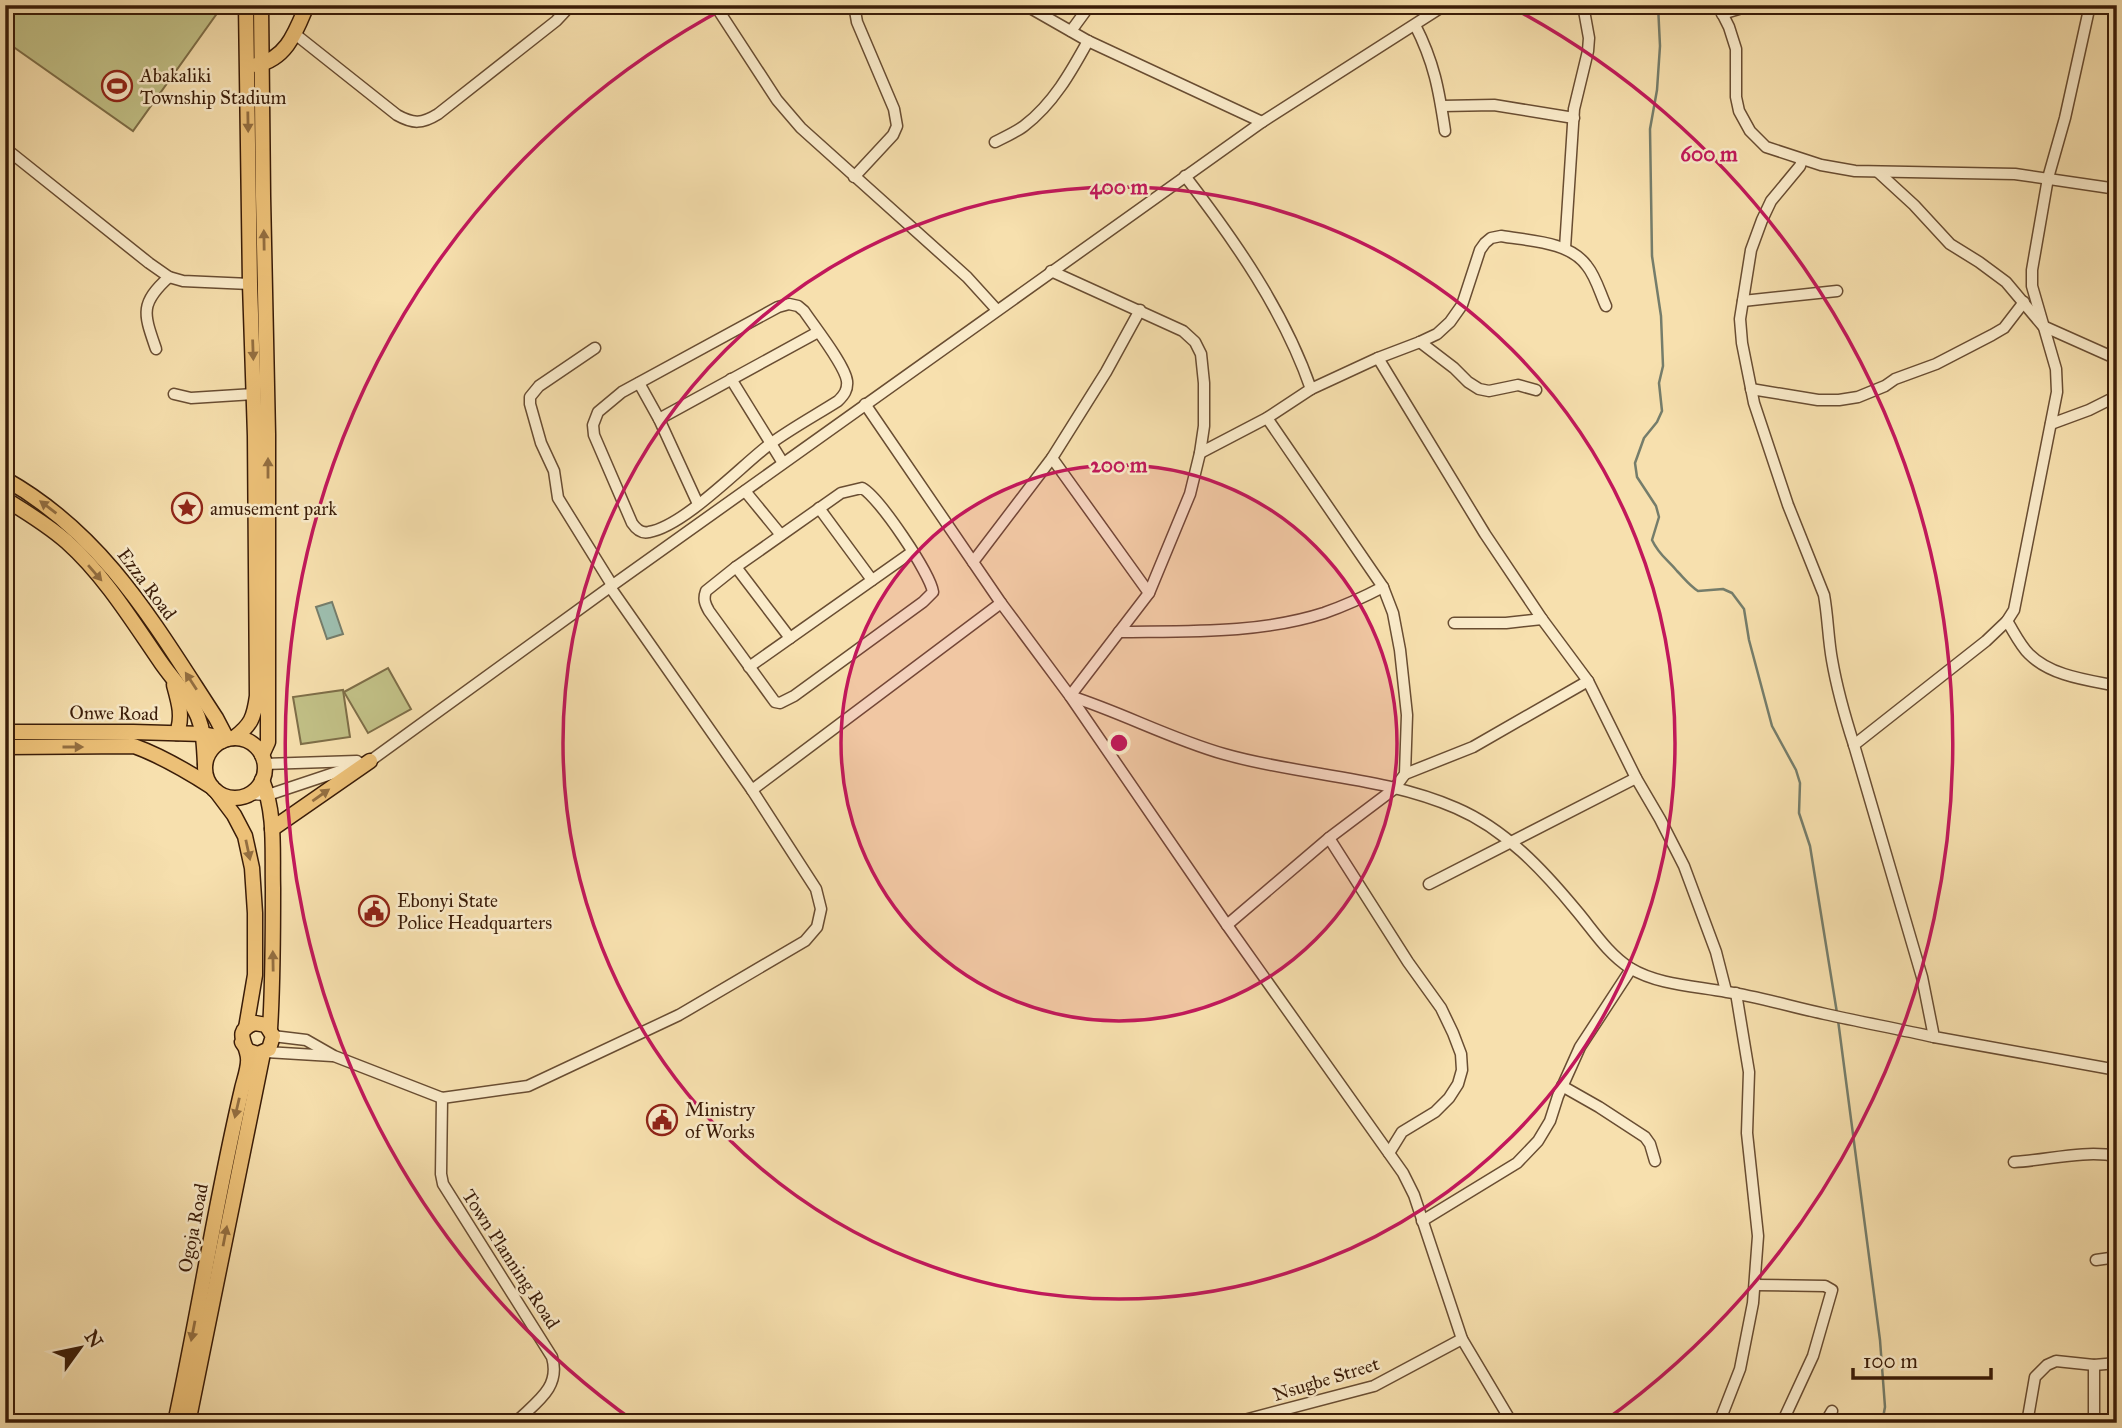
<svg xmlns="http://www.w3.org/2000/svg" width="2122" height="1428" font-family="'IM FELL Great Primer',serif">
<rect width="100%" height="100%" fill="#f7e0ae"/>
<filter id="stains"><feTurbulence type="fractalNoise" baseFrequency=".00286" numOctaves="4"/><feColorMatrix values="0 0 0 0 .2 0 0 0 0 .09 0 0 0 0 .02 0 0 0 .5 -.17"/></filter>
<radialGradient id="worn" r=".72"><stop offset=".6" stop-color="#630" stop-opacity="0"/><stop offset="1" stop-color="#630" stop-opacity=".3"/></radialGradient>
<g fill="#c2c187" stroke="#7e6e48" stroke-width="2">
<path d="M5 5H223L133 131 5 41Z"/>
<path d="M388 668 411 709 368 733 344 692Z"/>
<path d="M343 690 350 737 301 744 293 697Z"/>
</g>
<path fill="#9dbdad" stroke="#757d6b" stroke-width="2" d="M332 602 343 634 327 639 316 607Z"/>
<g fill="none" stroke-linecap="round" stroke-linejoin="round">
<g stroke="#757d6b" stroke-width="2.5">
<path d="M1658 5 1660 46 1657 90 1650 129 1651 192 1652 256 1661 316 1663 366 1659 383 1662 411 1657 422 1644 438 1635 463 1637 477 1656 506 1659 517 1652 540C1659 555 1667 559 1677 571 1684 578 1689 585 1698 591L1723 589 1732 593 1744 609 1749 640 1772 726 1796 770 1800 783 1799 813 1810 846 1837 1013"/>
<path d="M1838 1020 1880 1340 1885 1407 1882 1423"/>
</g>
<g stroke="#694d32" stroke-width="13">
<g id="minor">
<path d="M715 5 777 100 801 128 967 277 997 310"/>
<path d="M854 5 857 22 894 109 897 126 893 135 854 177"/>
<path d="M1025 5 1088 41 1262 122"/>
<path d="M1718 5 1729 27 1736 49V97L1739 111 1750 131 1766 147 1821 165 1855 171 2015 174 2117 189"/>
<path d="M2090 5 2065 118 2048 178 2032 270V286L2056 369 2057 392 2014 610 2007 621 1986 641 1854 745 1922 977 1934 1037 2117 1070"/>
<path d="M1722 14 1752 5"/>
<path d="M1415 25C1434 62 1439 90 1445 131"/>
<path d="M1071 31 1090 5"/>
<path d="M295 34 397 115C413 124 422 124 438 114L556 21 571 5"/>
<path d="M1442 106 1494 105 1574 118"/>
<path d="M995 142C1005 137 1016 132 1024 126 1053 104 1071 72 1088 41"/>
<path d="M5 148 149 263 169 277 183 281 250 284"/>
<path d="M1802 160 1800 166 1771 201 1762 220 1751 250 1740 319 1742 343 1754 403 1788 505 1824 595C1828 617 1828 638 1832 660 1837 689 1845 717 1854 745"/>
<path d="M1878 172 1914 205 1950 244 1979 262 2006 282 2043 326 2117 359"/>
<path d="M1185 176C1235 241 1284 311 1311 389L1267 418 1200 453"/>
<path d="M1565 248 1574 109 1588 51 1589 38 1583 5"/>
<path d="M1051 271 1183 331 1195 342 1201 354 1204 383V426L1200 453 1190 494 1149 593 1070 696C1123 713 1171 739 1224 754 1300 776 1383 776 1456 808 1505 829 1543 870 1576 910 1593 930 1607 953 1630 968 1658 985 1695 986 1727 992 1760 997 1792 1007 1825 1014 1861 1022 1898 1029 1934 1037"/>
<path d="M1743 301 1837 291"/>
<path d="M789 304 798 306 804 311C814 326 845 365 847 381 848 390 844 395 838 401 816 415 792 428 770 444 740 467 684 526 649 532 641 534 636 529 632 523L594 435 593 425 598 412 622 392 778 307Z"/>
<path d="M1420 342 1454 368 1468 382 1479 389 1489 391 1518 385 1536 390"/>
<path d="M595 348 539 386 530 397V404L541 443 554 471 558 498 612 585"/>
<path d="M156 349C144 314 139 304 169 277"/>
<path d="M1378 358 1485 534 1542 619 1588 681 1636 778 1660 819 1684 866 1716 952 1726 991"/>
<path d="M731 379 783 463"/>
<path d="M639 383 659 419 698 504"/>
<path d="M1311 389 1378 358 1420 342 1437 334 1450 322 1462 305 1480 250 1485 243 1491 238 1501 236C1529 241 1569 241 1587 266 1596 277 1600 293 1606 306"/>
<path d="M1751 389 1818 400H1839L1858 397 1885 386 1895 379 1936 364 1992 335 2004 328 2024 302"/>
<path d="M174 394 191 398 254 394"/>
<path d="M865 404 1001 603 1070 696 1227 925 1403 1173 1414 1195 1462 1339 1512 1423"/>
<path d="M659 419 818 332"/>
<path d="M2051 424 2089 410 2117 396"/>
<path d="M1052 458 1149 593"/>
<path d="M862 488C879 497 930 573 933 592L923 602 794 696 780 703 775 702 709 611C705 604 703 599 706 591L736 567 841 493Z"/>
<path d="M745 491 781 535"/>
<path d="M819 508 872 580"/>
<path d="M973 562 1052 458 1106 372 1140 310"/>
<path d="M736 567 790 638"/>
<path d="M2007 621C2014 632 2020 645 2029 654 2051 676 2087 680 2117 686"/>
<path d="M1454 623H1506L1542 619"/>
<path d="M1119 632C1186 631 1259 634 1324 613 1344 606 1364 597 1383 587"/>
<path d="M749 667 912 552"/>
<path d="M264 764 357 761"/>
<path d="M1405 774 1473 747 1588 681"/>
<path d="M752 790 1001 603"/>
<path d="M249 794 268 795 370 761 610 587 1262 122 1445 5"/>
<path d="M1329 838 1408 962 1441 1008 1453 1033 1461 1054 1462 1070 1458 1084 1449 1098 1435 1112 1402 1132 1389 1153"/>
<path d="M1429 884 1636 778"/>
<path d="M1227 925 1329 838 1394 789 1405 774 1407 715 1400 650 1393 613 1383 587 1267 418"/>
<path d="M273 1036 306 1040 334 1056 442 1098 528 1086 679 1015 805 941 817 927 821 909 816 889 752 790 610 587"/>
<path d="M266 1052 332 1056"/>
<path d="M1562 1086 1599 1107 1645 1137 1650 1144 1655 1161"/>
<path d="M442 1098 441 1174 443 1184 552 1357C561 1388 536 1402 515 1423"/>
<path d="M2014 1162C2049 1160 2082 1150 2117 1156"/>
<path d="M1422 1221 1517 1163 1538 1141 1550 1121 1558 1096 1580 1047 1631 969"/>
<path d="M2096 1260 2117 1257"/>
<path d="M1755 1285 1825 1286 1832 1290 1813 1356 1782 1423"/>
<path d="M1233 1423 1374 1386 1462 1339"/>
<path d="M1719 1423 1740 1369 1753 1303 1758 1236 1747 1133 1749 1072 1736 993"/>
<path d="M1825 1423 1832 1411"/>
<path d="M2027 1423 2035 1377 2047 1365 2056 1361 2094 1365 2117 1363"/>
<path d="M2094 1423V1365"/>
</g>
</g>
<g stroke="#3a1c08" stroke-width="17">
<g id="major">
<path d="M261 5 263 196 268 434V742L262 755"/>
<path d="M256 65C287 59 296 31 307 5"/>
<path d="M5 479C105 535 155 625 216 718L227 739"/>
<path d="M5 499C26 512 48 525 67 542 105 576 133 622 162 664 174 681 190 697 198 717 204 732 204 748 205 764"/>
<path d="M174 685C179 703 183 716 177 733"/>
<path d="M5 732H133L203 734 213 736 222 741"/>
<path d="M234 738C251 725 254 718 257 696L255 436 250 284 246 5"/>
<circle cx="235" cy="768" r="30"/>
<path d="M5 747 134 746C162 756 187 771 212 787"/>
<path d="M262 780C276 814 272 852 273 888 273 935 273 982 270 1029"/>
<path d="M216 791 234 815 245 836 252 868 255 913V975L246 1028"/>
<path d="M272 829 370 761"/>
<path d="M175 1423C199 1312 216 1199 242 1089 244 1080 249 1067 248 1058 247 1043 232 1031 255 1023L266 1025 273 1036 269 1049 258 1054 248 1051 242 1042"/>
<path d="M188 1423 263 1053"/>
</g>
</g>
<use href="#minor" stroke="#faebca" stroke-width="10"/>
<use href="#major" stroke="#ecc077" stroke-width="14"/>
</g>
<defs><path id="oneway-solid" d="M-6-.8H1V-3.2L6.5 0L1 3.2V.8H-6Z" transform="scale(1.75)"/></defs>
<g fill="#936e40">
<use href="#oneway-solid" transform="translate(248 122) rotate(89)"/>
<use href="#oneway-solid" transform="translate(264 240) rotate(-91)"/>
<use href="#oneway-solid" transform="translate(253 350) rotate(88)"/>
<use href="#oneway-solid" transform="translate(268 468) rotate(-90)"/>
<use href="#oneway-solid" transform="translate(48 507) rotate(-143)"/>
<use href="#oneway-solid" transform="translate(95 573) rotate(49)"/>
<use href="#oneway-solid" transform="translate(191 681) rotate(-123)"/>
<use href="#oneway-solid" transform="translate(73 747)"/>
<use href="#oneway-solid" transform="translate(321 795) rotate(-35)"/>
<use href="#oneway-solid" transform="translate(248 850) rotate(78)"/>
<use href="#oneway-solid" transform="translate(273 961) rotate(-91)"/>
<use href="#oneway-solid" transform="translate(237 1108) rotate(103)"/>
<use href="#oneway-solid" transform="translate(225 1236) rotate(-79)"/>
<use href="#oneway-solid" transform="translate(193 1331) rotate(101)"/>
</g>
<circle cx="1119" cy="743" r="278" fill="#c2185b" fill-opacity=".12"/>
<g fill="none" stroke="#c2185b" stroke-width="3.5">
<circle cx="1119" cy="743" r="278"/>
<circle cx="1119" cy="743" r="556"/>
<path d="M635 1422A834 834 0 0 1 727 7M1511 7A834 834 0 0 1 1603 1422"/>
</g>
<defs>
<g id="stadium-ring" transform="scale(1.575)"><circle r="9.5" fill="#faebca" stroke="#8f2418" stroke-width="1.5"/><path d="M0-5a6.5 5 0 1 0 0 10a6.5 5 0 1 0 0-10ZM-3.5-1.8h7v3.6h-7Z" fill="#8f2418"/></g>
<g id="sight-ring" transform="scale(1.575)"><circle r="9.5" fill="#faebca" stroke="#8f2418" stroke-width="1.5"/><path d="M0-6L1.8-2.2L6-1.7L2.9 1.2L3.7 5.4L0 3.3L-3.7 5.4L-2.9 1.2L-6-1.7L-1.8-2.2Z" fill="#8f2418"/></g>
<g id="civic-ring" transform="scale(1.575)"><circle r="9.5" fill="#faebca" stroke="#8f2418" stroke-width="1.5"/><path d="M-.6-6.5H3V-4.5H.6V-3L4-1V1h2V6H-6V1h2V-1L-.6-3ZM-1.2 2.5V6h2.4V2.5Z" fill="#8f2418"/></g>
</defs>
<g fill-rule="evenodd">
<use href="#stadium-ring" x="117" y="86"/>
<use href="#sight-ring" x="187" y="508"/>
<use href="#civic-ring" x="374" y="911"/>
<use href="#civic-ring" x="662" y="1120"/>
</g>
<g text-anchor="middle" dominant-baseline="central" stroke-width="5" stroke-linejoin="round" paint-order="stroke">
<g font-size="19" fill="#3a1c08" stroke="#faebca" text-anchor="start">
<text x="140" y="75">Abakaliki<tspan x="140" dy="22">Township Stadium</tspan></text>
<text x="210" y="508">amusement park</text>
<text x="397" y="900">Ebonyi State<tspan x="397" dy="22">Police Headquarters</tspan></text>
<text x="685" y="1109">Ministry<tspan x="685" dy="22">of Works</tspan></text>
</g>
<g font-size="19" fill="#3a1c08" stroke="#faebca">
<text transform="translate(147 584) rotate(53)">Ezza Road</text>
<text transform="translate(114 713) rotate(1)">Onwe Road</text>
<text transform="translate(193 1228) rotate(-79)">Ogoja Road</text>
<text transform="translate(511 1259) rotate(57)">Town Planning Road</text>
<text transform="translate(1326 1379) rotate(-17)">Nsugbe Street</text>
</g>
</g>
<circle cx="1119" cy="743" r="10" fill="#c2185b" stroke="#faebca" stroke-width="3.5"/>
<g font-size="21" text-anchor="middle" font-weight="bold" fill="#c2185b" stroke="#faebca" stroke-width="5" stroke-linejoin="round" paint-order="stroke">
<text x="1709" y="161">600 m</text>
<text x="1119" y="194">400 m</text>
<text x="1119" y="472">200 m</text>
</g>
<rect width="2122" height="1428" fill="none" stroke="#f7e0ae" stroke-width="28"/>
<rect x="7" y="7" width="2108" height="1414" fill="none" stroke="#3a1c08" stroke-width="3.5"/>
<rect x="14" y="14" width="2094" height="1400" fill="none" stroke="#3a1c08" stroke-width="2"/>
<g transform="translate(80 1348) rotate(57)" stroke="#faebca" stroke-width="5" paint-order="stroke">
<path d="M0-5L12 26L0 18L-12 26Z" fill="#3a1c08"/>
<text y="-10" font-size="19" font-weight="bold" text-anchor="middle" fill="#3a1c08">N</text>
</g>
<path d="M1853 1368v10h138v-10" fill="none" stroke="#3a1c08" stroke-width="3.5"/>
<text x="1863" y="1368" font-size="21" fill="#3a1c08" stroke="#faebca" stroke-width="5" paint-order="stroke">100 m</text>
<rect width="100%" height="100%" filter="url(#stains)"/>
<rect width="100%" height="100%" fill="url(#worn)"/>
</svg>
